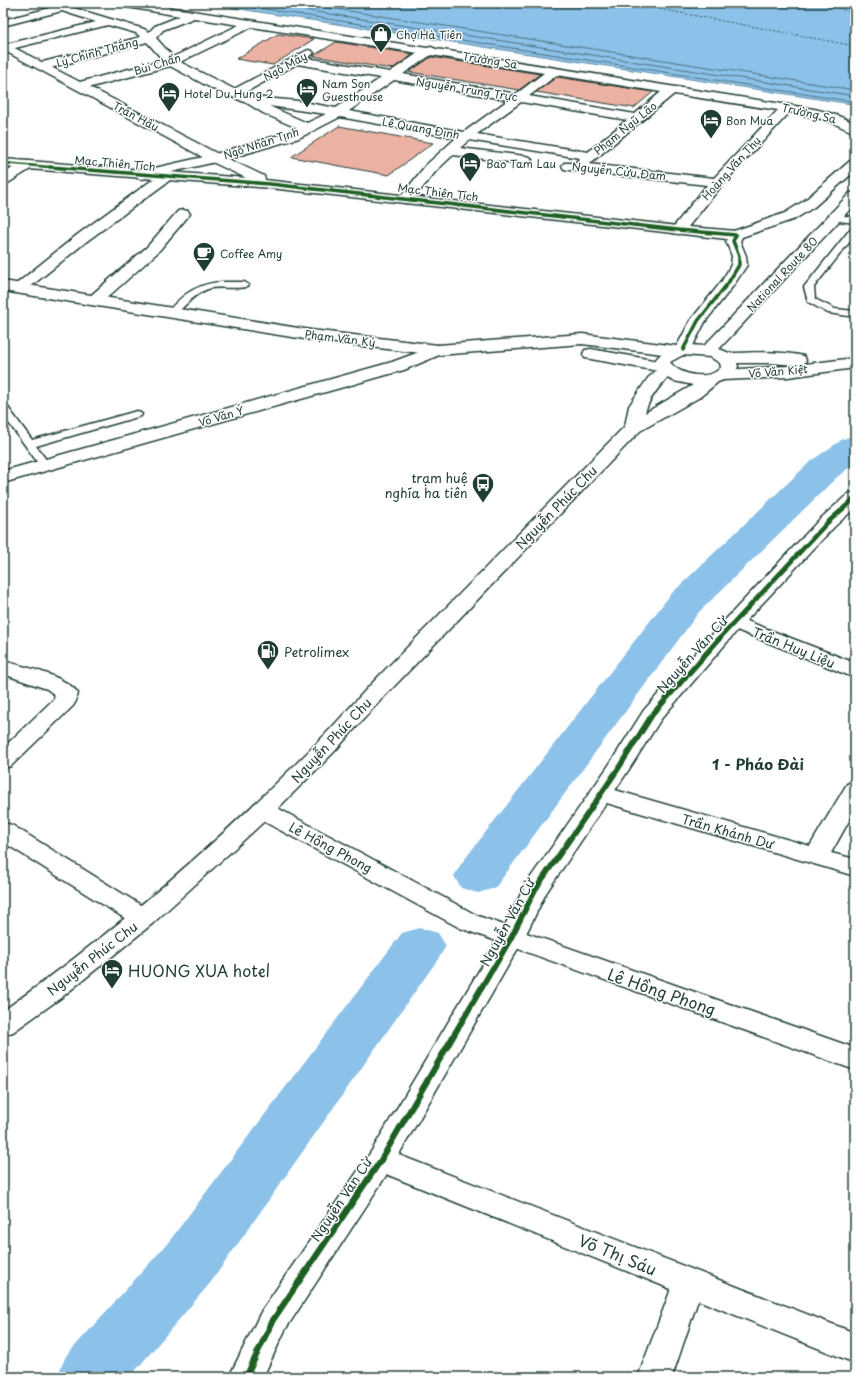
<svg xmlns="http://www.w3.org/2000/svg" width="858" height="1380" font-family="'Playpen Sans',sans-serif">
<rect width="100%" height="100%" fill="#fff"/>
<filter id="ink" filterUnits="userSpaceOnUse"><feTurbulence type="fractalNoise" baseFrequency=".025" numOctaves="2"/><feDisplacementMap in="SourceGraphic" scale="8" xChannelSelector="R" yChannelSelector="G"/><feConvolveMatrix kernelMatrix="1 2 1 2 8 2 1 2 1" color-interpolation-filters="sRGB"/></filter>
<g filter="url(#ink)">
<path fill="#8cc1e9" stroke="#608ca1" d="M201 3H855V106L851 104Z"/>
<g fill="none" stroke-linecap="round" stroke-linejoin="round">
<g stroke="#4b727c" stroke-width="1">
<path d="M226 3 855 102"/>
<path d="M259 3 855 96"/>
<path d="M298 3 855 90"/>
</g>
<g fill="#8cc1e9" fill-rule="evenodd">
<path d="M855 435V463L837 477 699 612 495 888 478 893 461 888 454 876 461 864 671 594 811 461 843 439Z"/>
<path d="M420 928 438 933 446 946 438 959 211 1282 130 1377H57L66 1356 167 1244 402 933Z"/>
</g>
<g stroke="#3a5e61" stroke-width="1" stroke-dasharray="2.5 2" stroke-linecap="butt">
<path d="M628 3 855 46"/>
<path d="M831 3 843 10 855 13"/>
</g>
</g>
<g fill="#ebb2a3" stroke="#1f3d34">
<path d="M278 34 314 39 273 65 236 59Z"/>
<path d="M336 42 414 54 392 69 313 56Z"/>
<path d="M431 57 540 74 519 90 409 72Z"/>
<path d="M557 77 653 92 634 108 536 92Z"/>
<path d="M339 126 433 143 389 175 291 157Z"/>
</g>
<g fill="none" stroke-linecap="round" stroke-linejoin="round">
<g stroke="#1f3d34" stroke-width="3">
<g id="service">
<path d="M834 215 855 217V223L831 220 830 218Z"/>
<path d="M855 226V235L814 287 815 299 835 309 855 311V317L828 313 808 302 804 287 852 227Z"/>
<path d="M222 282H244L249 285C242 291 219 285 208 289 195 293 186 305 176 314H170L168 312C182 294 199 283 222 282Z"/>
<path d="M3 405 7 406 32 440 137 411 142 414 141 416 36 446 50 465 45 468 41 467 3 415Z"/>
</g>
</g>
<g stroke="#1f3d34" stroke-width="3">
<g id="minor">
<path d="M40 3H57L144 29 149 32 155 26 180 16 121 6 116 3H142L427 48 431 47 436 49 814 109C828 112 842 116 855 124V133L826 120 790 112 722 185 683 233 678 234 673 233 671 230 707 185 569 170 564 169 562 166 564 163H575L580 158 469 140 460 148 525 156 530 157 532 160 530 163 525 164 453 155 436 171 411 202 406 203 401 202 399 199 426 165 456 138 340 117 299 138 220 161 167 173 172 177 170 180 87 241 25 291 20 293 15 291 12 288 15 285 77 235 159 175 142 179 137 178 135 175 137 172 212 155 289 132 297 128 263 113 247 103 213 89 170 66 80 90 76 89 74 86 76 83 163 60 147 42 43 70 39 69 37 66 39 63 141 37 136 33 108 25 7 50 3 49V45L96 22 62 11 3 26V20L50 8 41 5ZM194 18 239 25 173 57 156 38 163 30ZM252 27 418 53 390 72 307 58 314 53 312 51 308 50 234 89 180 62ZM431 55 544 73 516 94 403 74ZM297 64 381 78 336 108 298 101 253 97 244 93ZM557 75 661 92 635 114 529 96ZM394 80 508 100 464 132 349 111ZM674 94 778 110 714 178 589 164ZM521 102 627 120 588 152 477 134ZM269 106 326 114 307 123Z"/>
<path d="M855 160V171L814 207 795 219 736 239 731 238 729 235 731 232 785 213 804 201 850 161Z"/>
<path d="M27 161 32 162 34 165 32 168 8 183 3 184V174L22 162Z"/>
<path d="M183 210 188 211 190 214 157 253 101 303 95 305 89 303 87 300 89 297 147 247 178 211Z"/>
<path d="M438 345 444 347 446 350 444 353 404 370 3 483V471L392 362Z"/>
<path d="M734 616 855 663V678L727 626 724 622 727 618Z"/>
<path d="M3 661C23 666 66 676 78 693L76 701 73 706 11 766 3 768V748L54 699 55 695 47 689 3 674Z"/>
<path d="M855 781V810L831 853 855 859V876L593 799 589 794 593 789 601 786 810 846 847 784Z"/>
<path d="M262 802 270 804 478 916 855 1048V1070L460 928 254 816 250 810 254 804Z"/>
<path d="M3 823 12 825 152 912 156 918 152 924 143 927 134 924 3 842Z"/>
<path d="M381 1148 855 1333V1363L698 1300 672 1377H638L671 1289 371 1168 366 1160 371 1152Z"/>
</g>
</g>
<g stroke="#1f3d34" stroke-width="3">
<g id="tertiary">
<path d="M3 42 220 155 264 176 265 180 678 226 736 231 741 232 743 235 740 241 746 256 747 265 733 286 705 322 689 353 679 356 582 344 438 355 311 340 3 291V281L311 330 438 345 582 334 677 346 690 321 722 281 731 265 732 256 726 241 727 239 270 188 3 167V159L246 178 210 161 3 50Z"/>
<path d="M591 349 664 362 670 363 672 367 670 371 664 372 585 358 583 354 585 350Z"/>
<path d="M724 353C750 353 779 350 804 356L806 360 804 364 798 365 770 363H724L718 362 716 358 718 354Z"/>
<path d="M855 358V368L788 377 723 380 717 379 715 375 717 371 723 370 788 366Z"/>
<path d="M855 492V508L834 527 741 626 661 719 626 774 546 893 524 938 391 1168 285 1330 263 1377H229L262 1310 371 1152 499 937 526 884 609 765 644 710 727 618 820 519 848 494Z"/>
</g>
</g>
<g stroke="#1f3d34" stroke-width="3">
<path id="trunk" d="M855 192V204L719 349C729 352 737 357 738 367L731 377 718 382 700 397 640 431 377 704 334 752 270 816 152 924 62 997 13 1032 3 1035V1011C115 932 220 841 317 743 339 721 359 696 381 674 463 591 544 508 625 426L629 406 648 378 658 369 654 362C665 345 685 344 704 346L850 193ZM683 355 710 357 720 363 721 367C711 381 679 376 670 362ZM667 378 674 381 693 385 645 413C648 400 658 388 667 378Z"/>
</g>
<use href="#service" fill="#fff" fill-rule="evenodd"/>
<use href="#minor" fill="#fff" fill-rule="evenodd"/>
<use href="#tertiary" fill="#fff" fill-rule="evenodd"/>
<use href="#trunk" fill="#fff" fill-rule="evenodd"/>
<g stroke="#fff" stroke-width="4">
<path id="cycleway-far4" d="M3 163 61 168"/>
</g>
<g stroke="#fff" stroke-width="5">
<path id="cycleway-far3" d="M50 167 270 184 678 230 736 235 733 241 739 256V265L728 283 698 321 683 350"/>
</g>
<g stroke="#fff" stroke-width="6">
<path id="cycleway-far2" d="M718 640 827 523 855 498"/>
</g>
<g stroke="#fff" stroke-width="8">
<path id="cycleway-far1" d="M493 969 511 938 535 890 618 769 652 715 719 639"/>
</g>
<g stroke="#fff" stroke-width="9">
<path id="cycleway" d="M246 1377 273 1320 381 1160 493 968"/>
</g>
<use href="#cycleway-far4" stroke="#1b5e20" stroke-width="2.5"/>
<use href="#cycleway-far3" stroke="#1b5e20" stroke-width="3.5"/>
<use href="#cycleway-far2" stroke="#1b5e20" stroke-width="4.5"/>
<use href="#cycleway-far1" stroke="#1b5e20" stroke-width="5.5"/>
<use href="#cycleway" stroke="#1b5e20" stroke-width="6"/>
</g>
</g>
<defs>
<g id="shop-pin" transform="scale(1.15)"><path d="M0 17L-7.5 6A9.5 9.5 0 1 1 7.5 6Z" fill="#1f3d34" stroke="#fff"/><path d="M-5-2.5h2.3a2.7 3.5 0 0 1 5.4 0H5L5.5 6h-11ZM-1.5-2.5h3a1.5 2.3 0 0 0-3 0Z" fill="#fff"/></g>
<g id="hotel-pin" transform="scale(1.15)"><path d="M0 17L-7.5 6A9.5 9.5 0 1 1 7.5 6Z" fill="#1f3d34" stroke="#fff"/><path d="M-6-4.5h1.5V1H6V5H4.5V3h-9V5H-6ZM-4 0a1.8 1.8 0 1 1 3.6 0ZM.5 0V-2.5h3Q6-2.5 6 0Z" fill="#fff"/></g>
<g id="cafe-pin" transform="scale(1.15)"><path d="M0 17L-7.5 6A9.5 9.5 0 1 1 7.5 6Z" fill="#1f3d34" stroke="#fff"/><path d="M-5.5-4.5H6V0H3Q3 3.5 0 3.5H-2.5Q-5.5 3.5-5.5 0ZM3-3.2v2h1.7v-2ZM-6 4.5H4V6H-6Z" fill="#fff"/></g>
<g id="bus-pin" transform="scale(1.15)"><path d="M0 17L-7.5 6A9.5 9.5 0 1 1 7.5 6Z" fill="#1f3d34" stroke="#fff"/><path d="M-5-6H5V4H4V6H2V4H-2V6H-4V4H-5ZM-3.5-4V0h7V-4ZM-3.5 1.2v1.5H-2V1.2ZM2 1.2v1.5H3.5V1.2Z" fill="#fff"/></g>
<g id="fuel-pin" transform="scale(1.15)"><path d="M0 17L-7.5 6A9.5 9.5 0 1 1 7.5 6Z" fill="#1f3d34" stroke="#fff"/><path d="M-5.5-6h7V0h2V4h1.3V-2.5L3-4.5l.8-.8L6-3V5H2.5V1h-1V6h-7ZM-4.2-4.7v3.2H.2V-4.7Z" fill="#fff"/></g>
</defs>
<g fill-rule="evenodd">
<use href="#shop-pin" x="381" y="34"/>
<use href="#hotel-pin" x="307" y="89"/>
<use href="#hotel-pin" x="169" y="93"/>
<use href="#hotel-pin" x="711" y="120"/>
<use href="#hotel-pin" x="470" y="163"/>
<use href="#cafe-pin" x="204" y="253"/>
<use href="#bus-pin" x="483" y="484"/>
<use href="#fuel-pin" x="268" y="651"/>
<use href="#hotel-pin" x="112" y="970"/>
</g>
<g text-anchor="middle" dominant-baseline="central" stroke-width="3" stroke-linejoin="round" paint-order="stroke">
<g font-size="11" fill="#1f3d34" stroke="#fff" text-anchor="start">
<text x="396" y="34">Chợ Hà Tiên</text>
<text x="322" y="83">Nam Son<tspan x="322" dy="13">Guesthouse</tspan></text>
<text x="184" y="93">Hotel Du Hung 2</text>
<text x="726" y="120">Bon Mua</text>
<text x="486" y="163">Bao Tam Lau</text>
<text x="220" y="253">Coffee Amy</text>
</g>
<g font-size="11" fill="#1f3d34" stroke="#fff">
<text transform="translate(97 52) rotate(-15)">Lý Chính Thắng</text>
<text transform="translate(490 60) rotate(9)">Trường Sa</text>
<text transform="translate(157 64) rotate(-17)">Bùi Chấn</text>
<text transform="translate(285 66) rotate(-29)">Ngô Mây</text>
<text transform="translate(467 89) rotate(9)">Nguyễn Trung Trực</text>
<text transform="translate(809 113) rotate(13)">Trường Sa</text>
<text transform="translate(136 116) rotate(28)">Trần Hầu</text>
<text transform="translate(421 128) rotate(10)">Lê Quang Định</text>
<text transform="translate(625 128) rotate(-39)">Phạm Ngũ Lão</text>
<text transform="translate(261 143) rotate(-18)">Ngô Nhân Tịnh</text>
<text transform="translate(115 163) rotate(5)">Mạc Thiên Tích</text>
<text transform="translate(731 168) rotate(-48)">Hoàng Văn Thụ</text>
<text transform="translate(619 171) rotate(6)">Nguyễn Cửu Đam</text>
<text transform="translate(438 192) rotate(7)">Mạc Thiên Tích</text>
<text transform="translate(782 274) rotate(-47)">National Route 80</text>
<text transform="translate(340 338) rotate(7)">Phạm Văn Ký</text>
<text transform="translate(778 371) rotate(-5)">Võ Văn Kiệt</text>
<text transform="translate(221 416) rotate(-16)">Võ Văn Ý</text>
</g>
<g font-size="13" fill="#1f3d34" stroke="#fff" text-anchor="end">
<text x="468" y="477">trạm huệ<tspan x="468" dy="15">nghĩa ha tiên</tspan></text>
<text x="284" y="651" text-anchor="start">Petrolimex</text>
</g>
<g font-size="13" fill="#1f3d34" stroke="#fff">
<text transform="translate(556 507) rotate(-46)">Nguyễn Phúc Chu</text>
<text transform="translate(794 647) rotate(22)">Trần Huy Liệu</text>
<text transform="translate(692 654) rotate(-48)">Nguyễn Văn Cừ</text>
<text transform="translate(331 740) rotate(-47)">Nguyễn Phúc Chu</text>
<text transform="translate(728 831) rotate(16)">Trần Khánh Dư</text>
<text transform="translate(331 847) rotate(28)">Lê Hồng Phong</text>
<text transform="translate(507 922) rotate(-61)">Nguyễn Văn Cừ</text>
<text transform="translate(92 958) rotate(-38)">Nguyễn Phúc Chu</text>
<text transform="translate(341 1199) rotate(-56)">Nguyễn Văn Cừ</text>
</g>
<g font-size="15" font-weight="bold" fill="#1f3d34" stroke="#fff">
<text x="758" y="763">1 - Pháo Đài</text>
</g>
<g font-size="16" fill="#1f3d34" stroke="#fff" text-anchor="start">
<text x="128" y="970">HUONG XUA hotel</text>
</g>
<g font-size="16" fill="#1f3d34" stroke="#fff">
<text transform="translate(662 991) rotate(19)">Lê Hồng Phong</text>
<text transform="translate(618 1254) rotate(22)">Võ Thị Sáu</text>
</g>
</g>
<rect width="858" height="1380" fill="none" stroke="#fff" stroke-width="16"/>
<rect x="8" y="8" width="842" height="1364" fill="none" stroke="#1f3d34" stroke-width="1.5" filter="url(#ink)"/>
</svg>
